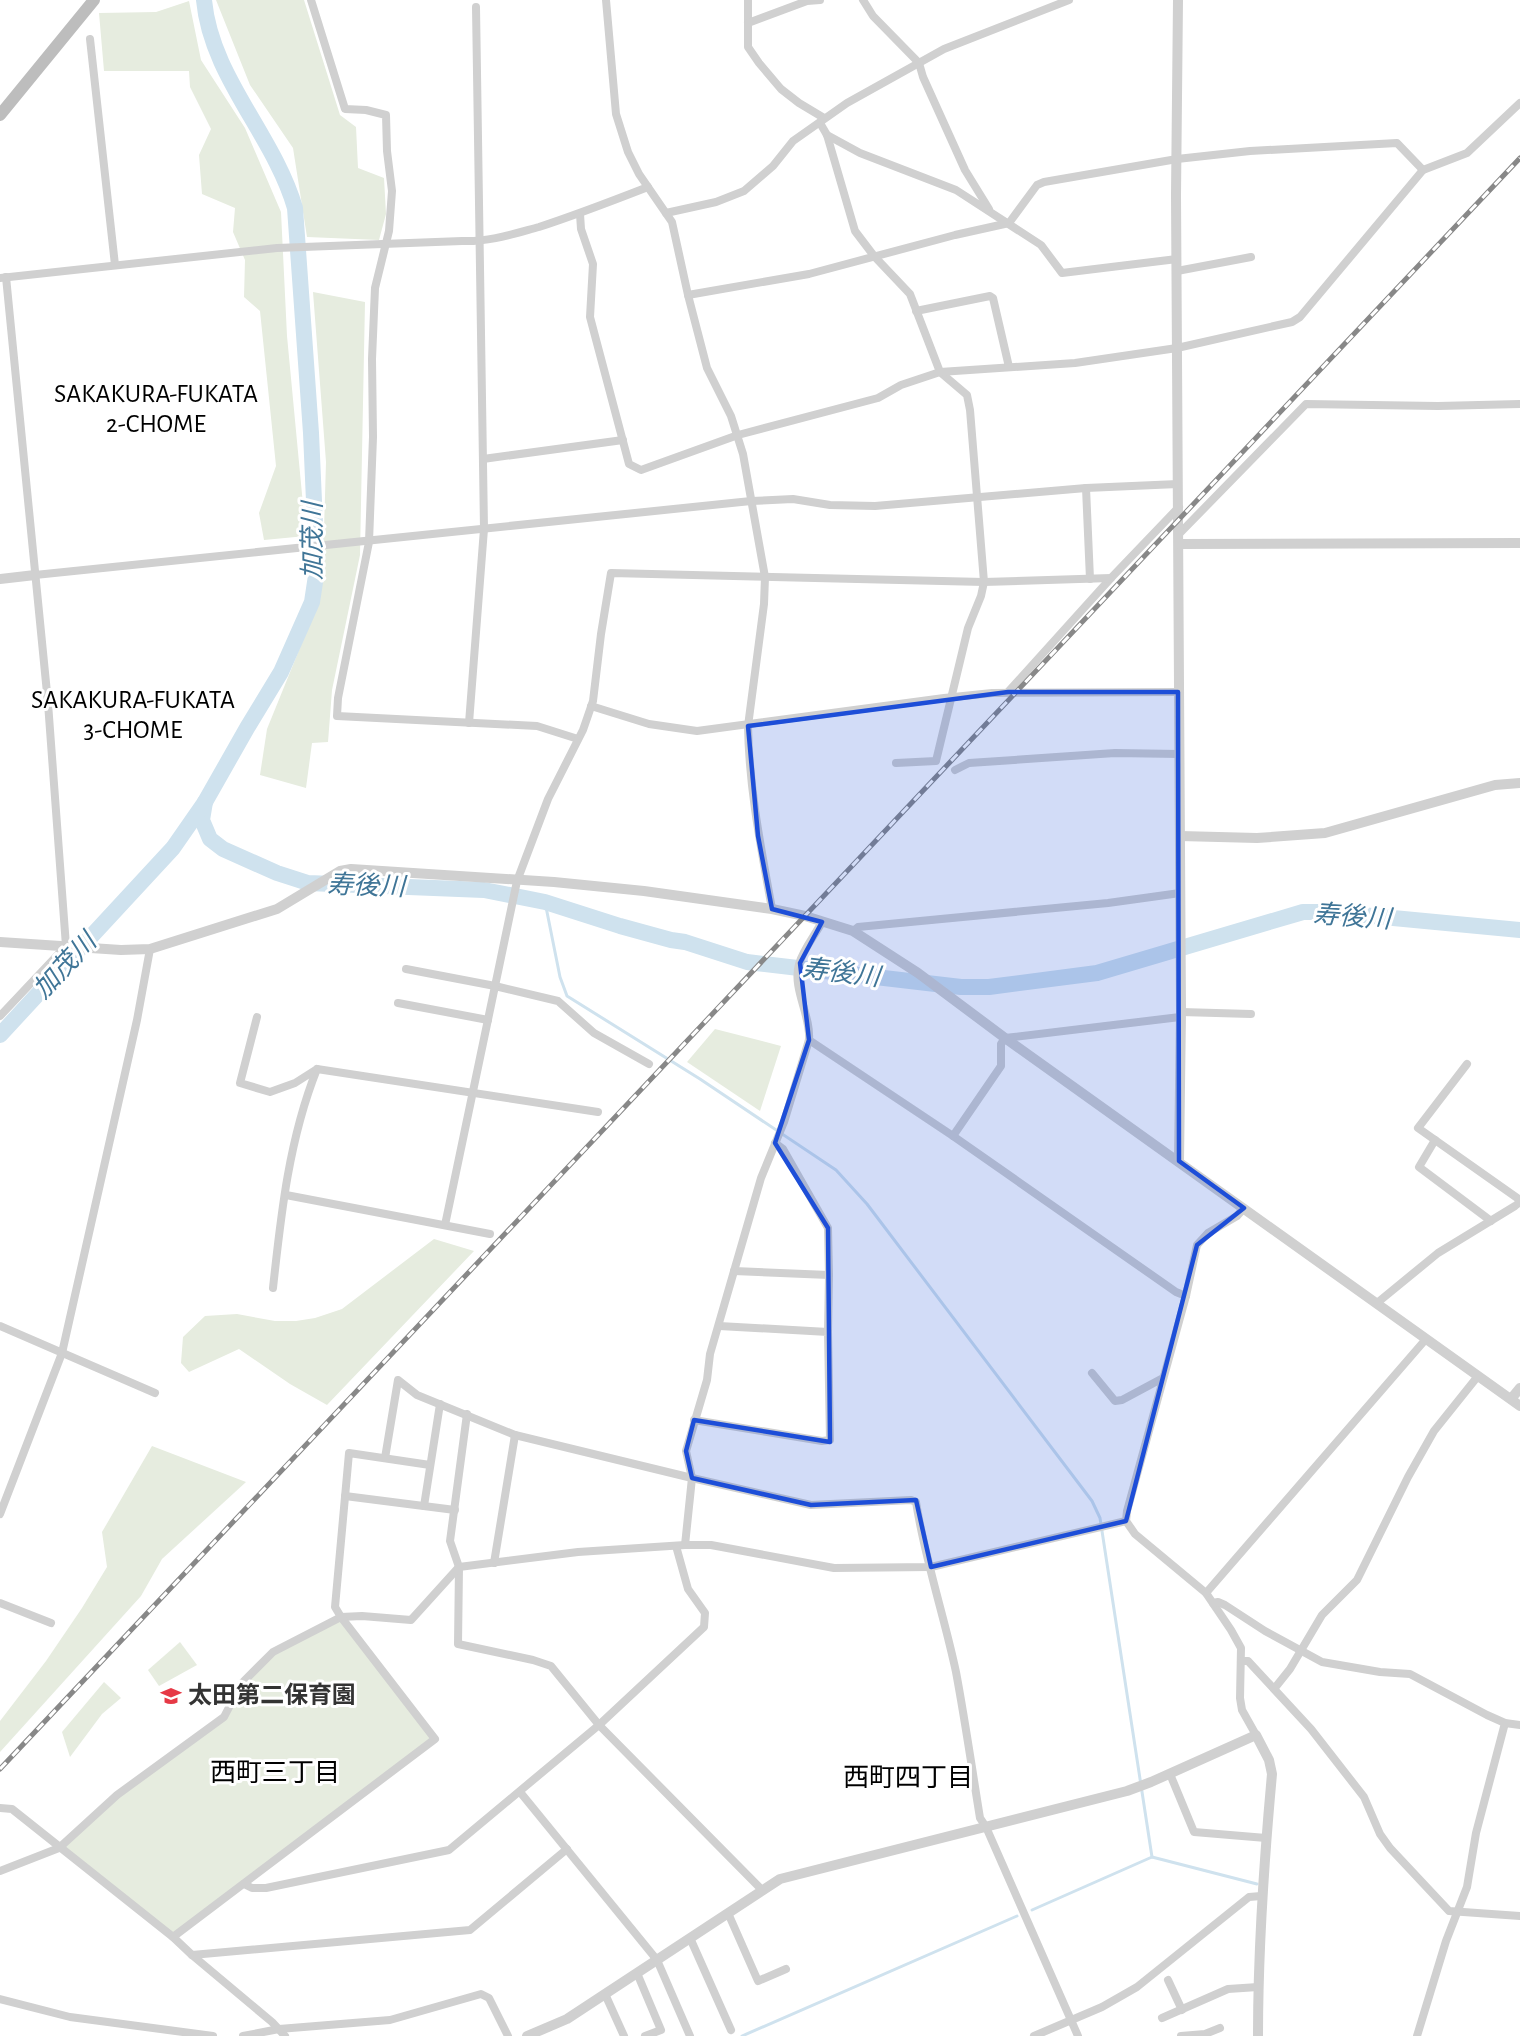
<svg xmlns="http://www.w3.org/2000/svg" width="1520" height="2036" font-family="'Alegreya Sans','Noto Sans JP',sans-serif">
<rect width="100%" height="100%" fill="#fff"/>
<g fill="#e6ecdf">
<path d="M216 0H304L340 115 356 127 358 168 384 178 386 214 379 240 307 237 293 148 250 85Z"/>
<path d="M189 1 201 60 245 128 281 212 287 336 306 536 264 540 259 513 276 466 260 311 244 297 245 260 233 232 235 208 202 194 199 155 211 129 190 87 189 71H104L99 13 156 12Z"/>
<path d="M313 292 365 302 360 555 332 690 328 742 312 743 306 788 260 775 267 729 308 628 321 582 323 564 326 462Z"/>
<path d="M715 1029 781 1046 760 1111 687 1062Z"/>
<path d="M434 1239 474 1251 327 1405 290 1384 239 1349 189 1372 181 1363 183 1337 205 1316 237 1314 275 1321H296L315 1318 342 1309Z"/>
<path d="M152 1446 246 1482 162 1559 141 1596 0 1752V1721L46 1661 82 1608 107 1567 102 1532Z"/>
<path d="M341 1617 435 1739 173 1937 59 1848 117 1795 224 1718 241 1684 273 1652Z"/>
<path d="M180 1642 197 1665 159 1686 148 1670Z"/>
<path d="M104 1682 121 1698 102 1714 70 1757 62 1732Z"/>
</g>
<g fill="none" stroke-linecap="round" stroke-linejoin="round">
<g stroke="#cfe2ee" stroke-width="3">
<path d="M545 902 560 977 567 996 700 1079 836 1170 867 1204 1092 1501 1100 1518 1152 1857"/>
<path d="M1032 1910 1152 1857 1257 1884"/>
<path d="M742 2036 1017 1916"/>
</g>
<g stroke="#cfe2ee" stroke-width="16">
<path d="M205 802 202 820 210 839 223 849 277 873 308 883 484 890 545 902 620 926 671 940 685 942 747 962 961 987H989L1097 973 1303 912H1330L1520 930"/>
<path d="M0 1035 173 848 205 802 247 728 281 672 312 602 317 569 311 433 295 208C274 135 211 77 204 0"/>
</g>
<g stroke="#d0d0d0" stroke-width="8">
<path d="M311 0 345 109 366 110 386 115 387 151 392 191 389 231 375 288 372 359 373 437 369 542 338 698 337 716 537 726 578 739"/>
<path d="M606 0 616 114 628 152 639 174 672 222 688 295 707 368 731 416 743 454 765 577 764 604 748 726C749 788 761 848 772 909"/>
<path d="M748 0V47L759 63 781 89 799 103 824 118"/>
<path d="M863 0 873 16 919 63 923 77 965 170 989 209"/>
<path d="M748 23 807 1 820 0"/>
<path d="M90 39 115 265"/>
<path d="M820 123 827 135 855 231 874 256 910 294 940 372 967 395 970 410 984 582 981 596 968 628 936 761 896 763"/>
<path d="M827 135 860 153 956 190 1041 245 1062 273 1177 259"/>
<path d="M666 213 716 202 744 191 773 166 793 141 847 103 944 49 1069 0"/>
<path d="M580 214 581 229 593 264 590 317 629 464 641 470 738 435 878 398 901 385 940 372 1075 363 1177 348 1292 322 1300 317 1423 170 1467 153 1520 103"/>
<path d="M1177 271 1251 257"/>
<path d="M0 278 277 248 462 241C489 242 513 234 539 227 576 215 612 201 648 187"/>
<path d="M688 295 809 274 955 235 1009 223 1037 185 1044 182 1177 159 1250 151 1397 143 1423 170"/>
<path d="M916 311 990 296 993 298 1009 367"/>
<path d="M483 459 623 440"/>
<path d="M1086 488 1090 579"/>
<path d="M1179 534 1306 404 1438 406 1520 404"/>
<path d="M35 575 751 501 793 499 830 505 875 506 1086 488 1178 484"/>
<path d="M1008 692 1111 578 1179 507"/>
<path d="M591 706 649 724 697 731 944 698 992 693 1178 692"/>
<path d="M469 723 484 529 476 7"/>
<path d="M955 770 969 763 1115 753 1179 754"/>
<path d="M853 931 858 927 1108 903 1180 893"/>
<path d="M406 969 495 986 558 1001 594 1033 649 1064"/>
<path d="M398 1003 488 1020"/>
<path d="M1181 1012 1251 1014"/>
<path d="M0 1016 66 946 48 703 6 277"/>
<path d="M257 1017 240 1083 270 1092 295 1083 317 1069 598 1112"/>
<path d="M809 1040 953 1136 1176 1292 1186 1296"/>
<path d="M1467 1064 1418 1128 1520 1200"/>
<path d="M953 1136 1001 1066V1044L1005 1038 1180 1017"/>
<path d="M1435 1140 1419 1167 1491 1221"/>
<path d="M286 1195 490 1234"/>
<path d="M445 1225 517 881 548 799 583 730 593 701 601 634 611 573 984 582 1111 578"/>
<path d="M734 1271 829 1275 828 1228 783 1149 775 1143"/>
<path d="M273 1288C281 1214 289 1139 317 1069"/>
<path d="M1377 1303 1438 1253 1515 1206 1520 1202"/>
<path d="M0 1326 155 1393"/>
<path d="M828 1332 829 1275"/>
<path d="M1092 1373 1115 1401 1122 1400 1163 1378"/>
<path d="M467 1414 450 1541 459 1567 458 1644 533 1660 551 1666 599 1725 763 1891"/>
<path d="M694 1420 822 1441 830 1440 828 1332 719 1326"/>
<path d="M385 1458 398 1380 417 1395 515 1435 692 1478 811 1505 911 1500 916 1502C925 1560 944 1615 956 1672 965 1720 972 1769 980 1818L986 1827 1078 2036"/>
<path d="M345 1496 455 1510"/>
<path d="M424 1506 440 1404"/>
<path d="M0 1514 62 1353 137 1020 150 949"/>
<path d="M1126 1521 1135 1534 1206 1593 1231 1630 1241 1648 1240 1698 1242 1710 1256 1735"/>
<path d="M685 1545 692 1478 686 1451 707 1380 710 1354 761 1178 784 1122 809 1040C811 1015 792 989 799 964 803 950 815 935 822 922"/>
<path d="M494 1563 515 1435"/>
<path d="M1206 1593 1426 1339"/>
<path d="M0 1603 51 1623"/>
<path d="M1213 1603 1218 1602 1225 1605 1265 1631 1322 1662 1380 1672 1410 1674 1487 1715 1505 1723 1520 1725"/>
<path d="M1242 1661H1248L1311 1729 1364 1797 1380 1834 1390 1848 1449 1911 1520 1916"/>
<path d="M1274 1689 1290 1669 1322 1615 1357 1580 1408 1477 1434 1431 1478 1376"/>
<path d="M1170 1774 1194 1832 1266 1838"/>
<path d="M520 1792 657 1960 690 2036"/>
<path d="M0 1808 12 1809 173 1937 192 1955 272 2022 285 2036"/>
<path d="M0 1871 59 1848 117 1795 224 1717 241 1684 273 1652 341 1617 362 1616 411 1620 459 1567 578 1552 685 1545H711L834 1568 931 1567 1126 1521 1127 1511 1186 1296 1197 1245 1208 1233 1237 1216 1244 1208"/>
<path d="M244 1884 252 1888H266L449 1850 599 1725 704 1627 705 1613 688 1589 676 1546"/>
<path d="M728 1913 758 1981 786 1969"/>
<path d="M173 1937 435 1739 341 1617 335 1607 349 1453 430 1465"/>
<path d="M690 1938 731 2030"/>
<path d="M192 1955 470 1930 567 1849"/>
<path d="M637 1973 661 2030 645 2036"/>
<path d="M1168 1980 1182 2010"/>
<path d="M605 1994 624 2036"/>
<path d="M0 1999 70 2017 213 2036"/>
<path d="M1162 2018 1228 1989 1258 1987"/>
<path d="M243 2036 279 2029 390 2020 481 1994 489 1998 508 2036"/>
<path d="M1034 2036 1102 2007 1137 1987 1249 1897 1261 1896"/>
<path d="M1181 2036 1205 2034 1220 2028"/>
<path d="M1417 2036 1446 1941 1467 1887 1476 1833 1505 1723"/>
</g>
<g stroke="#d0d0d0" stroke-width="10">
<path d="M1178 0 1176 195 1181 1012 1179 1161"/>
<path d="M1179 544 1520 543"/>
<path d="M0 579 35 575"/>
<path d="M1180 836 1257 838 1325 833 1495 785 1520 783"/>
<path d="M0 942 121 950 150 949 277 909 340 871 351 869 554 882 644 891 772 909 805 916 853 931 918 973 1005 1038 1520 1406"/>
<path d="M1511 1399 1520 1388"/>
<path d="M527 2036 567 2019 780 1879 1127 1791 1151 1782 1256 1735 1269 1760 1272 1774C1264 1861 1258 1948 1258 2036"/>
</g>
<path stroke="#bdbdbd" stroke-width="12" d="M0 115 94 0"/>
<g stroke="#888" stroke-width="5">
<path id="rail" d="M0 1769 1520 158"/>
</g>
<use href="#rail" stroke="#fff" stroke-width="3" stroke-dasharray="9" stroke-linecap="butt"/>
</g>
<path fill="#1d4ed8" fill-opacity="0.2" stroke="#1d4ed8" stroke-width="4.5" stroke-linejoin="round" d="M1008 692H1178L1179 1161 1244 1208 1197 1245 1126 1521 931 1567 916 1500 811 1505 692 1478 686 1451 694 1420 830 1442 828 1228 775 1143 809 1040 800 963 822 922 772 909 758 836 748 726Z"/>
<defs>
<g id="school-bare" transform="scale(1.62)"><path d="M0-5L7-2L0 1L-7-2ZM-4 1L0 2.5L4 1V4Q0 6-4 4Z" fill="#e63946" stroke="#fff" stroke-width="2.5" paint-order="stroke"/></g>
</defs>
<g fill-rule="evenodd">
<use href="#school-bare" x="171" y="1696"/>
</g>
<g text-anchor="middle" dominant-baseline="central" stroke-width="6" stroke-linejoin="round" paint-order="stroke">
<g font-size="24" font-weight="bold" fill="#333" stroke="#fff" text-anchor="start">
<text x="188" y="1696">太田第二保育園</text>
</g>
<g font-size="26" fill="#000" stroke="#fff">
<text x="156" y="394">SAKAKURA-FUKATA<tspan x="156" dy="30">2-CHOME</tspan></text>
<text x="133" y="700">SAKAKURA-FUKATA<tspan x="133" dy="30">3-CHOME</tspan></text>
<text x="275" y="1773">西町三丁目</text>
<text x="908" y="1778">西町四丁目</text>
</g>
<g font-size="26" font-style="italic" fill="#3f7597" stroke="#fff">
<text transform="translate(313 541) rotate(-90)">加茂川</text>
<text transform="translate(366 886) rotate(2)">寿後川</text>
<text transform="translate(1352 917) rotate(4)">寿後川</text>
<text transform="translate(65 966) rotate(-47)">加茂川</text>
<text transform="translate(841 973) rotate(7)">寿後川</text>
</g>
</g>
</svg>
